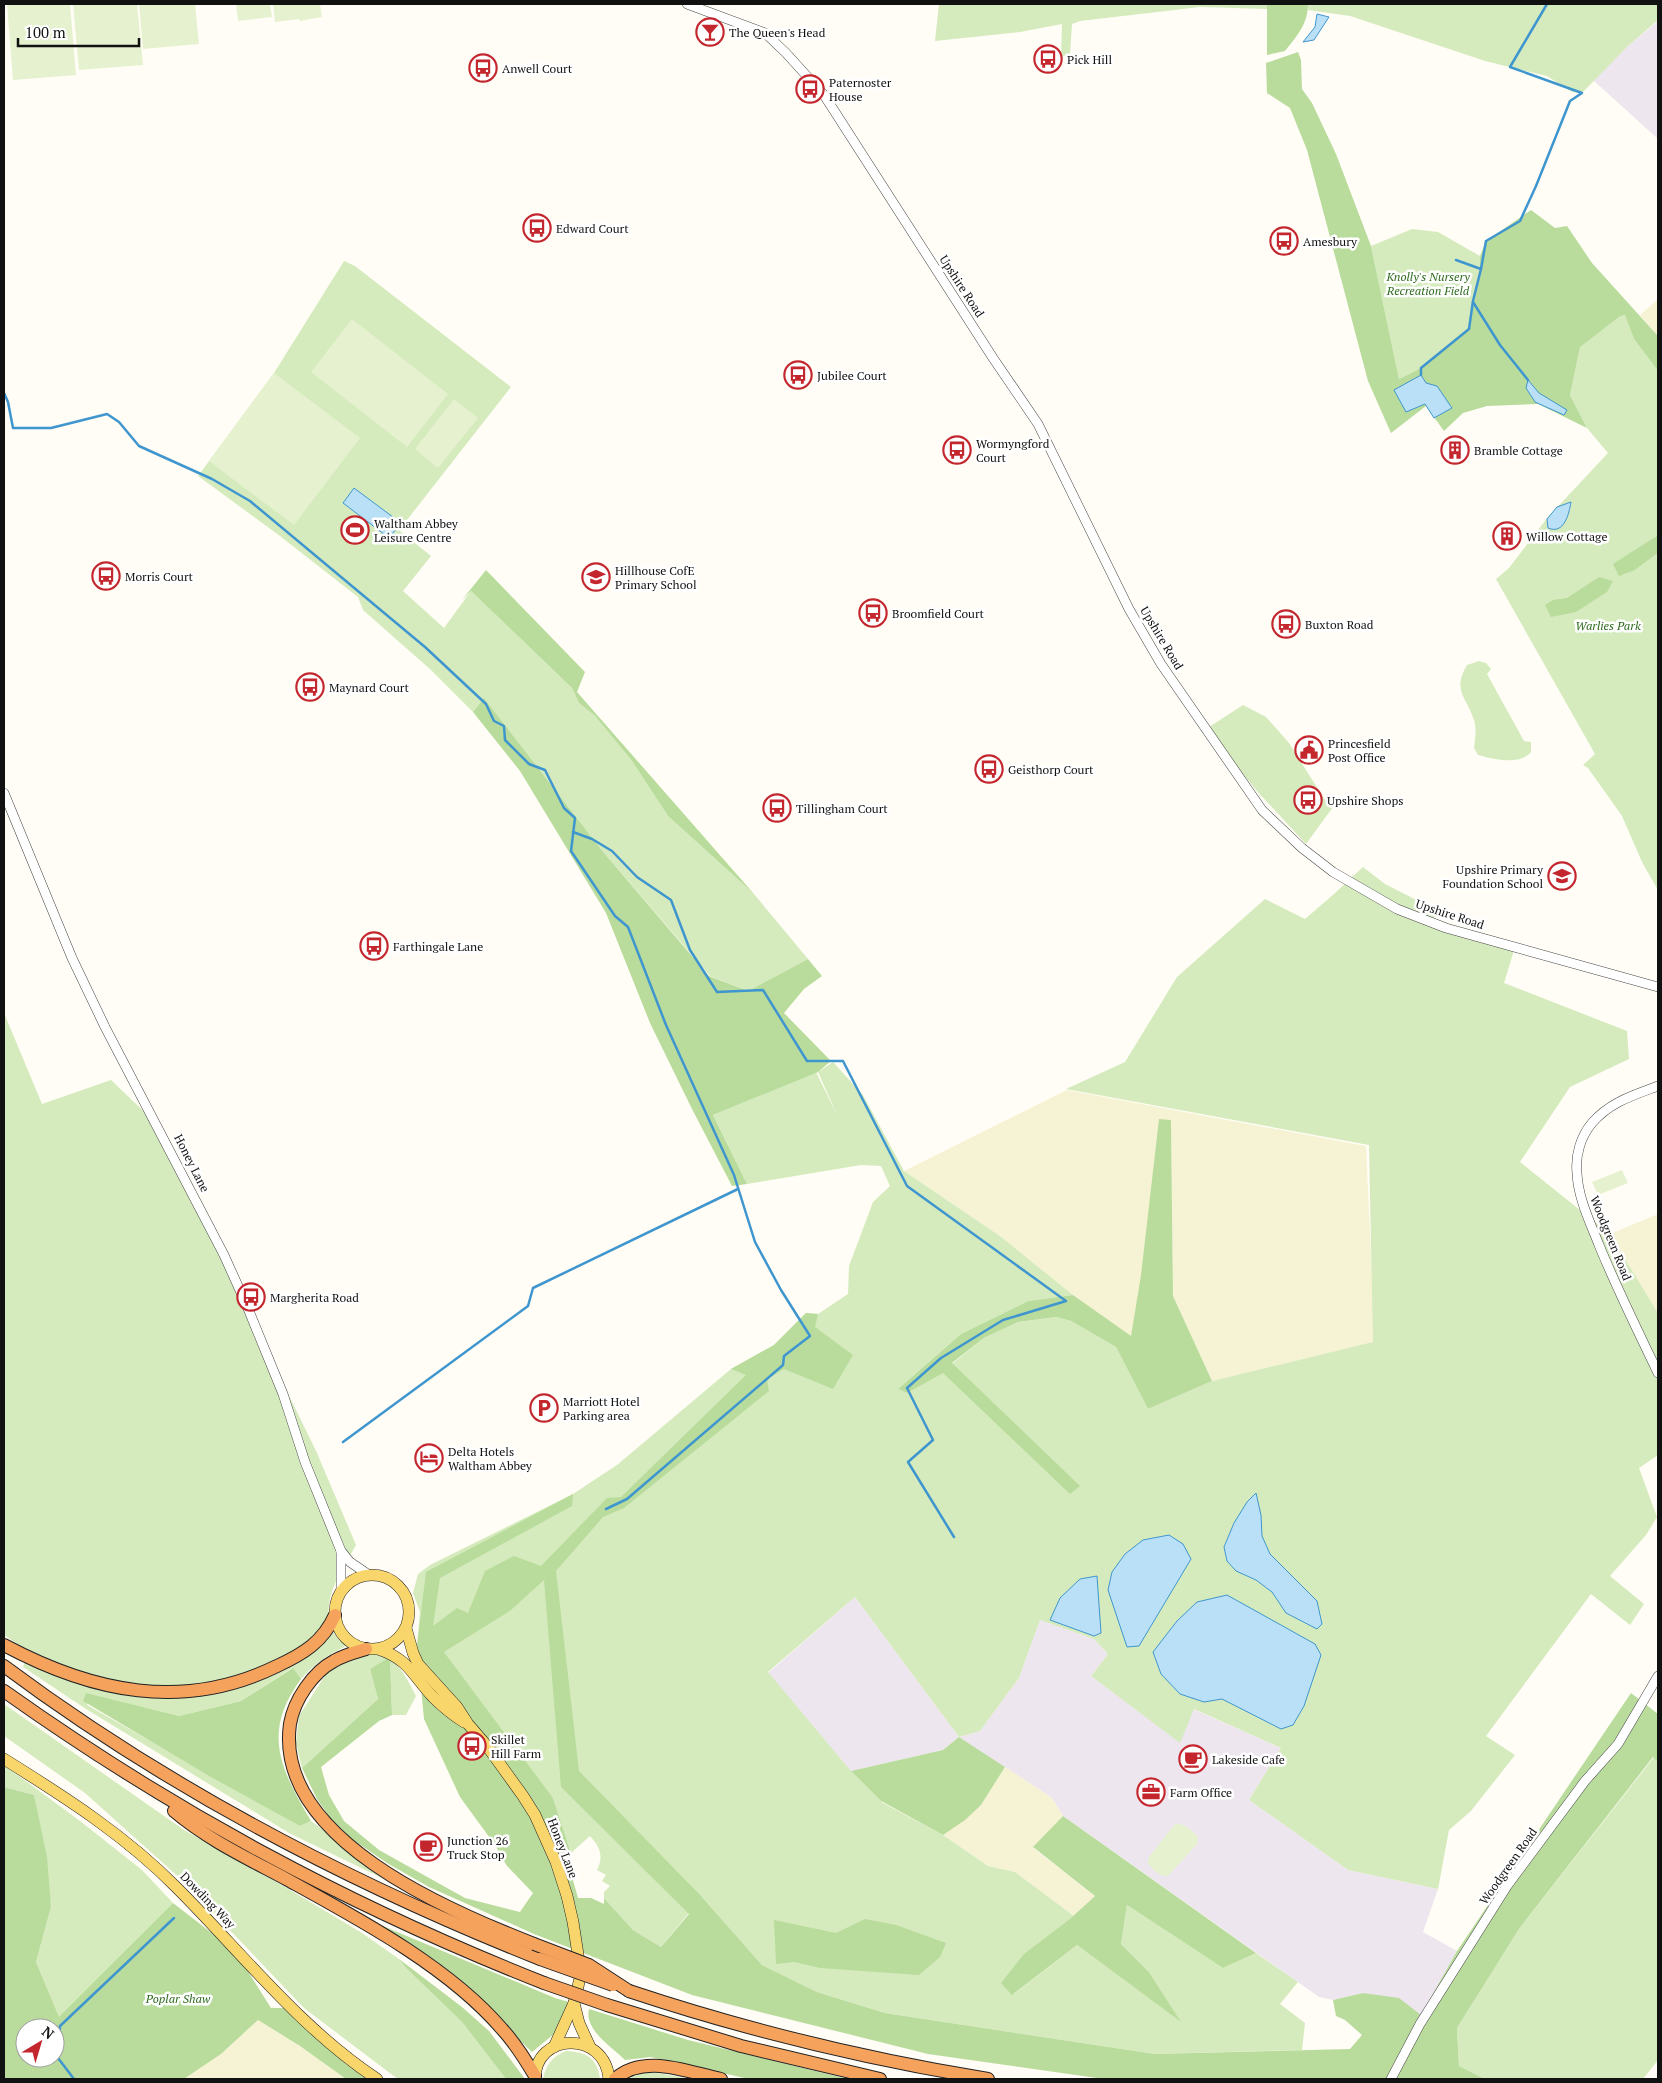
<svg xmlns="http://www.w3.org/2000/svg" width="1662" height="2083" font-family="'PT Serif',serif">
<rect width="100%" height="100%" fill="#fffdf5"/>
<g fill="#eee6ef">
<path d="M1658 21V139L1593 80 1628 46Z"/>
<path d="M855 1597 959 1737 980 1731 1019 1678 1040 1620 1094 1639 1108 1654 1091 1676 1180 1742 1193 1709 1281 1748 1249 1800 1348 1870 1438 1889 1423 1932 1457 1951 1421 2015 1363 1993 1333 2000 1319 1997 1063 1816 1052 1798 959 1737 943 1750 851 1771 768 1673Z"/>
</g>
<g fill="#f6f3d4">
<path d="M1658 299V336L1640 315Z"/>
<path d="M1067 1090 1366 1146 1375 1342 1212 1381 1173 1296 1171 1120 1131 1337 1073 1295 1000 1236 904 1171Z"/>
<path d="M1658 1214V1313L1610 1234Z"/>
<path d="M1005 1767 1052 1798 1063 1816 1033 1848 1095 1896 1074 1916 1015 1872 988 1866 943 1835 981 1805Z"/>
<path d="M258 2020 300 2046 346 2079H184L221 2054Z"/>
</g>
<g fill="#d5ebbd">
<path d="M939 4H1267V9L1200 7 1080 21 1072 24 1070 54 1061 57 1062 24 1020 32 935 41Z"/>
<path d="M1308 4H1658V20L1628 46 1582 93 1572 92 1547 76 1485 61 1350 16 1308 10Z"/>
<path d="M1412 229 1438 232 1480 256V268L1469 329 1421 368 1399 379 1371 246Z"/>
<path d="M344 261 355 266 511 387 403 525 400 531 431 556 403 591 444 628 471 591 572 688 579 703 595 716 632 761 668 816 754 894 808 959 748 991 710 976 604 853 484 698 473 712 431 670 363 610 358 597 276 533 198 476 274 373Z"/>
<path d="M1626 315 1634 339 1658 371V535L1614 564 1635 570 1658 553V890L1642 862 1622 816 1588 768 1583 765 1595 754 1496 579 1509 568 1548 517 1608 453 1587 428 1570 395 1580 346 1619 317Z"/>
<path d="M1479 661 1486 663 1491 669 1487 674 1524 741 1531 742V752C1519 766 1493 759 1478 755L1474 748C1475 739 1477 730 1474 720 1466 696 1452 691 1467 665Z"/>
<path d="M1243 705 1266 717 1275 727 1289 743 1325 800 1333 807 1306 844 1256 790 1206 729Z"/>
<path d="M1363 867 1385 884 1440 912 1430 921 1515 947 1504 983 1627 1031 1629 1059 1570 1087 1520 1162 1610 1234 1658 1313V1455L1639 1468 1657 1517 1646 1535 1610 1576 1644 1604 1630 1625 1591 1594 1486 1736 1515 1755 1471 1811 1449 1830 1438 1889 1348 1870 1249 1800 1281 1748 1194 1709 1180 1743 1091 1676 1108 1654 1094 1639 1040 1620 1019 1678 980 1731 959 1737 855 1597 768 1672 851 1771 883 1803 943 1835 988 1866 1015 1872 1074 1916 1004 1982 1014 1994 1077 1945 1180 2021 1149 1972 1121 1944 1127 1905 1223 1968 1256 1953 1298 1982 1280 2004 1305 2023 1302 2050 1155 2054 885 2013 817 1992 762 1965 702 1897 661 1947 633 1930 604 1898V1892L610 1886 602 1881 606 1875 597 1870C604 1856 600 1847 590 1836L571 1853 553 1798 417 1645 420 1612 413 1593 418 1574 430 1565 573 1494 617 1465 731 1369 774 1345 806 1313 818 1314 848 1294 849 1266 873 1202 890 1186 881 1166 861 1165 747 1184 713 1115 816 1072 838 1117 818 1072 833 1062 863 1095 904 1171 1000 1236 1073 1295 1028 1301 961 1334 898 1389 907 1393 952 1364 984 1338 1018 1322 1056 1317 1071 1321 1116 1347 1148 1409 1212 1381 1373 1342 1369 1145 1066 1089 1125 1062 1177 977 1265 899 1305 919 1334 894Z"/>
<path d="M4 1013 42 1104 111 1080 156 1123 317 1453 356 1545C341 1572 319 1601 333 1632 336 1637 342 1642 346 1646 328 1655 314 1664 301 1679L292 1668 241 1701 179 1716 91 1695 87 1705 300 1826 311 1821 388 1877 386 1880 289 1833 86 1709 23 1667 28 1651 4 1635Z"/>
<path d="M358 1654C367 1654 381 1653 389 1657 399 1663 411 1686 416 1696L406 1715H392L390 1658 370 1669 378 1699 302 1768 296 1743 299 1716 328 1671Z"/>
<path d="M4 1704 184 1830 260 1872 362 1933 399 1959 406 1968 462 2022 506 2079H400L395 2077 304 2008 183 1881 85 1793 4 1736Z"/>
<path d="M1654 1757 1658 1762V2060L1643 2079H1485L1459 2066 1457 2028 1519 1929Z"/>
<path d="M4 1765 80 1821 142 1870 173 1903 59 2018 36 1962 51 1907 34 1795 4 1787Z"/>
<path d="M566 2051C587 2052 597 2058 600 2079H543C546 2064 552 2057 566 2051Z"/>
<path d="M646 2071 691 2079H627Z"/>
</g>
<g fill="#b9dc9c" fill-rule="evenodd">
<path d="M1267 4H1308C1308 24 1297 36 1285 51L1267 55Z"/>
<path d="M1298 52 1301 60 1302 89 1312 103 1336 154 1371 246 1399 379 1421 368 1469 329 1480 268V256L1486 241 1531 210 1555 228 1567 226 1592 263 1658 336V371L1634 339 1625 315 1619 317 1580 347 1570 395 1587 428 1538 404 1487 406 1463 413 1444 431 1426 406 1391 433 1368 381 1307 150 1290 108 1267 93 1266 63Z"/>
<path d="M1658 535V553L1635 570 1619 576 1613 564Z"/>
<path d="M486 570 585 672 577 692 754 894 668 816 632 761 595 716 579 703 572 688 471 591 462 600Z"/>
<path d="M1599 577 1613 581 1607 592 1576 612 1551 617 1545 605 1553 600 1567 598Z"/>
<path d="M484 698 604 853 709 976 748 991 808 959 822 976 804 989 784 1013 831 1061 818 1072 713 1115 747 1184 732 1186 692 1109 650 1023 606 913 520 771 473 712Z"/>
<path d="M1159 1119 1171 1120 1173 1296 1212 1381 1148 1409 1116 1347 1071 1321 1056 1317 1018 1322 984 1338 952 1363 1080 1486 1070 1494 943 1373 907 1393 898 1389 961 1334 1028 1301 1073 1295 1131 1336 1141 1275Z"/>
<path d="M806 1313 818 1314 815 1327 853 1355 833 1389 784 1369 767 1379 769 1391 624 1508 603 1517 556 1571 579 1771 702 1897 762 1965 817 1992 885 2013 1155 2054 1350 2049 1362 2035 1345 2020 1336 2016 1333 2000 1363 1993 1399 1998 1421 2015 1457 1951 1631 1693 1658 1714V1762L1653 1757 1519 1929 1457 2028 1459 2066 1485 2079H1506H1104L928 2054 692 1995 534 1934 429 1887 387 1863 352 1839 331 1819 317 1799 302 1768 378 1699 370 1669 390 1657 392 1715 379 1721 321 1767 329 1795 344 1821 379 1850 465 1898 520 1912 533 1893 507 1866 495 1845 460 1797 424 1719 417 1645 426 1572 573 1494 572 1506 440 1578 433 1626 457 1608 468 1613 485 1571 514 1556 541 1566 607 1498 621 1497 746 1375 731 1369 774 1345ZM544 1580 561 1787 689 1914 661 1947 633 1930 604 1898V1904L591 1898H578L563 1845 571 1853 553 1798 444 1652 511 1610Z"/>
<path d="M293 1668 301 1679C261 1733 281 1770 311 1821L300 1826 211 1777 83 1701 86 1693 179 1716 241 1701Z"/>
<path d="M959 1737 1005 1767 981 1805 965 1820 943 1835 881 1801 851 1771 943 1750Z"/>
<path d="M4 1787 34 1795 47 1857 51 1907 36 1962 59 2017 173 1903 235 1951 271 2008H284L346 2064 367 2079H346L300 2046 258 2020 221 2054 184 2079H4V1905L5 1904ZM25 2028H55V2058H25Z"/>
<path d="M1063 1816 1256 1953 1223 1968 1127 1905 1121 1944 1149 1972 1181 2022 1077 1945 1012 1995 1001 1983 1024 1954 1070 1919 1095 1896 1033 1847Z"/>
<path d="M865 1919 896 1925 946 1943 940 1957 919 1975 820 1968 794 1962 776 1964 774 1920 836 1933Z"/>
<path d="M371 1921 555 1998 572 2003 554 2034 532 2052 504 2025Z"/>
<path d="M399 1959 462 2007 489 2031 525 2079H506L462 2022 406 1968Z"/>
<path d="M589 2009 688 2040 848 2079H749L651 2057 625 2060C612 2047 584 2030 589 2009Z"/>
</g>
<g fill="#e6f2cf">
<path d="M7 4H70L76 75 13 80Z"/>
<path d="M73 4H137L143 65 79 70Z"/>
<path d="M139 4H195L199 44 143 49Z"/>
<path d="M236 4H270L272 17 238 21Z"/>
<path d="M273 4H320L322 17 300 21 299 19 275 22Z"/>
<path d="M352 319 448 394 407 447 311 372Z"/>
<path d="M274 373 360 438 294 525 209 461Z"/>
<path d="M454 399 478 418 438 468 415 449Z"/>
<path d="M1622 1170 1628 1183 1598 1195 1592 1182Z"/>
<path d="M1175 1824C1186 1823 1191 1830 1198 1837L1197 1844 1168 1876C1159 1876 1153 1870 1148 1863L1149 1857Z"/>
</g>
<g fill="#b9e0f7" stroke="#3f96cf">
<path d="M1317 14 1329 17 1314 40 1303 42 1315 27Z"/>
<path d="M1421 375 1426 383 1437 386 1452 408 1434 418 1425 404 1406 412 1394 390Z"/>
<path d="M1528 380 1539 393 1567 410 1564 415 1535 402 1526 388Z"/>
<path d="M354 488 401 523 389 538 343 503Z"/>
<path d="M1571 502C1569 514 1564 535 1548 528L1547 519 1557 507Z"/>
<path d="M1256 1493 1261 1515 1262 1536 1270 1554 1317 1601 1322 1624 1317 1629 1286 1613 1272 1592 1256 1580 1236 1571 1227 1561 1224 1547 1234 1523 1247 1502Z"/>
<path d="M1169 1535 1183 1544 1191 1559 1139 1646 1127 1647 1108 1590 1112 1572 1125 1554 1143 1540Z"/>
<path d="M1097 1576 1101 1633 1094 1636 1050 1620 1060 1598 1080 1579Z"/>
<path d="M1227 1595 1315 1644 1321 1655 1304 1706 1293 1725 1281 1729 1222 1699 1204 1702 1180 1694 1161 1674 1153 1652 1177 1621 1197 1602Z"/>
</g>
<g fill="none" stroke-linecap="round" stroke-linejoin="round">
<g stroke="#3f96cf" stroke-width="2.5">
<path d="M1456 260 1481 269 1486 241 1520 221 1536 186 1570 101 1582 93 1510 67 1547 4"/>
<path d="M1473 302 1500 345 1528 380"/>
<path d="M1421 375V368L1469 329 1473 301 1481 269"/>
<path d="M4 393 8 402 13 428H51L107 414 119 422 139 446 212 479 250 501 425 647 486 704 494 721 504 726 505 740 529 764 545 770 564 808 575 818 571 851 615 916 628 927 666 1025 734 1175 755 1242 781 1290 810 1336 784 1356 783 1365 627 1499 606 1509"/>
<path d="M573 832 592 839 612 851 637 877 671 900 690 950 717 992 763 990 807 1061H843L907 1186 1066 1301 1003 1320 941 1358 907 1388 933 1440 908 1462 954 1537"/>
<path d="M343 1442 528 1306 533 1288 738 1189"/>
<path d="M74 2079 58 2058 60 2026 174 1918"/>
</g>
<g stroke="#444" stroke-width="10">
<g id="minor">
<path d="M687 4 765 33 786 53 824 95 993 358 1038 424 1129 609 1161 664 1262 810 1302 848 1333 872 1397 909 1446 928 1658 987"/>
<path d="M4 793 72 958 105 1027 224 1255 247 1306 283 1394 305 1462 341 1551 350 1562 369 1575"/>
<path d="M1658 1086C1634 1095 1610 1102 1592 1123 1581 1136 1575 1155 1577 1173 1578 1198 1590 1222 1599 1245 1617 1289 1638 1331 1658 1373"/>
<path d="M341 1551V1591"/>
<path d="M1391 2079 1420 2024 1507 1886 1585 1781 1618 1744 1658 1676"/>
</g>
</g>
<g stroke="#222" stroke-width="12">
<g id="major">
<circle cx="372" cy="1612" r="37"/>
<path d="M406 1628 413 1653 418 1664 457 1707 468 1724 487 1746 523 1796 535 1815 556 1862 567 1896 573 1922 581 1974 574 2003 554 2047"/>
<path d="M378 1649C409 1659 413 1676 433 1697 443 1707 453 1715 464 1722"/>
<path d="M4 1759C65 1797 126 1836 177 1888 242 1953 300 2028 377 2079"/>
<path d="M574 2003 579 2023 590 2047"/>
<path d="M535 2079C535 2032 605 2030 609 2079"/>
</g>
</g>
<g stroke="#222" stroke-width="14">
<g id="highway">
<path d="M4 1645C92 1692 183 1712 277 1666 303 1654 323 1642 335 1615"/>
<path d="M366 1649C356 1652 344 1655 334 1661 313 1672 294 1700 290 1724 274 1838 449 1911 534 1944"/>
<path d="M4 1666C169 1789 349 1883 540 1959"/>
<path d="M4 1691C174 1812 349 1906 544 1983"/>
<path d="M174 1811C208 1840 249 1859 288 1880 359 1919 449 1967 502 2029 515 2043 525 2059 535 2076"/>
<path d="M629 1991C746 2030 866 2059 988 2079"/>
<path d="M607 2005 741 2046 880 2079"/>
<path d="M615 2079C644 2053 687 2072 721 2079"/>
</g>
</g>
<use href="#minor" stroke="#fff" stroke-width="9"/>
<use href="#major" stroke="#f9d66b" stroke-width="11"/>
<use href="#highway" stroke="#f5a25d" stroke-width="12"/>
<g stroke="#222" stroke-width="14" stroke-linecap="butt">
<g id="highway-bridge">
<path d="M534 1944 589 1965 629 1991"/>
<path d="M540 1959 613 1985"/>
<path d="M544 1983 607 2005"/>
</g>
</g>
<use href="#highway-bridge" stroke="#f5a25d" stroke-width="12"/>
</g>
<defs>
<g id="bar-ring" transform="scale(1.4375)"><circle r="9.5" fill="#fff" stroke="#c4262e" stroke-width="1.5"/><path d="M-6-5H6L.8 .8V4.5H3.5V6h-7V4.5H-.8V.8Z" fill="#c4262e"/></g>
<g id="bus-ring" transform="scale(1.4375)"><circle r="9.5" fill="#fff" stroke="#c4262e" stroke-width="1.5"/><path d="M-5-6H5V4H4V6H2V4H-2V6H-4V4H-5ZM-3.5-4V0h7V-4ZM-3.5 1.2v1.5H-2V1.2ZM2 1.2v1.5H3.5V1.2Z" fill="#c4262e"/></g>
<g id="building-ring" transform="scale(1.4375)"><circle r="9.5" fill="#fff" stroke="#c4262e" stroke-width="1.5"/><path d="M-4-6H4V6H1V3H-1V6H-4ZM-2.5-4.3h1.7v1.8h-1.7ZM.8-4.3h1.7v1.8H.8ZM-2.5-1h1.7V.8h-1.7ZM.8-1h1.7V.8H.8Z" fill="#c4262e"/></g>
<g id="stadium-ring" transform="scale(1.4375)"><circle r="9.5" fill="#fff" stroke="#c4262e" stroke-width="1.5"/><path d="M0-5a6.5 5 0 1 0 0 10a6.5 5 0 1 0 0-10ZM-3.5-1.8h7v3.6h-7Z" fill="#c4262e"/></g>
<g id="school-ring" transform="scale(1.4375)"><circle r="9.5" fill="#fff" stroke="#c4262e" stroke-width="1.5"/><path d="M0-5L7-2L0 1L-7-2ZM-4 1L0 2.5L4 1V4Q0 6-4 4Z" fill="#c4262e"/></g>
<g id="civic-ring" transform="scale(1.4375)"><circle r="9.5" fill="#fff" stroke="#c4262e" stroke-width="1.5"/><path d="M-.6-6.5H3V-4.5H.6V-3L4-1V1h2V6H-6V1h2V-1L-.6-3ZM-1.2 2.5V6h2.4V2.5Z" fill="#c4262e"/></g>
<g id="parking-ring" transform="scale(1.4375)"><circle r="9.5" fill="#fff" stroke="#c4262e" stroke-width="1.5"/><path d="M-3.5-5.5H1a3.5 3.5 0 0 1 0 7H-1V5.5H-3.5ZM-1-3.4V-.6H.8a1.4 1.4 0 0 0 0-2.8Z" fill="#c4262e"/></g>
<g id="hotel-ring" transform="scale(1.4375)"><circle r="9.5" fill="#fff" stroke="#c4262e" stroke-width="1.5"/><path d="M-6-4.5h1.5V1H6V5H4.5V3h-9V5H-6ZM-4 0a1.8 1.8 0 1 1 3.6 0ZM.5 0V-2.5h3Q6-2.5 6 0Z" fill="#c4262e"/></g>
<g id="cafe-ring" transform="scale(1.4375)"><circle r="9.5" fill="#fff" stroke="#c4262e" stroke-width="1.5"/><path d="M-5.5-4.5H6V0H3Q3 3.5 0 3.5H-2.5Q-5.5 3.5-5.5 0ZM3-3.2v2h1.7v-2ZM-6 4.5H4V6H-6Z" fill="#c4262e"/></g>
<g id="office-ring" transform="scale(1.4375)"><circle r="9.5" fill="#fff" stroke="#c4262e" stroke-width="1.5"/><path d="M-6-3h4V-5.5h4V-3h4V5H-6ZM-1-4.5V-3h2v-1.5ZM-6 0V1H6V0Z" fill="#c4262e"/></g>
</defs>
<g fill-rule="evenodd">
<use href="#bar-ring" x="710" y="32"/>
<use href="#bus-ring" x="1048" y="59"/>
<use href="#bus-ring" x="483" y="68"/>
<use href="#bus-ring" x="810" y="89"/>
<use href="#bus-ring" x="537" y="228"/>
<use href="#bus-ring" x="1284" y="241"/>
<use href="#bus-ring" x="798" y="375"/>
<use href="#bus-ring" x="957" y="450"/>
<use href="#building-ring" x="1455" y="450"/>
<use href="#stadium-ring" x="355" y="530"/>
<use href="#building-ring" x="1507" y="536"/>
<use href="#bus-ring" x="106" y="576"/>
<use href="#school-ring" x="596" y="577"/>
<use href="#bus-ring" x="873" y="613"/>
<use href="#bus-ring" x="1286" y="624"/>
<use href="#bus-ring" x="310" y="687"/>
<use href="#civic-ring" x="1309" y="750"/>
<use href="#bus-ring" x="989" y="769"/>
<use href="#bus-ring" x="1308" y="800"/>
<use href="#bus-ring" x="777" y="808"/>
<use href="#school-ring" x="1562" y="876"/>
<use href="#bus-ring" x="374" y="946"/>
<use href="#bus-ring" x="251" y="1297"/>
<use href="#parking-ring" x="544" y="1408"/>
<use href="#hotel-ring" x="429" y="1458"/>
<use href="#bus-ring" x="472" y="1746"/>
<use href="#cafe-ring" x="1193" y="1759"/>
<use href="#office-ring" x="1151" y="1792"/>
<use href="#cafe-ring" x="428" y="1847"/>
</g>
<g text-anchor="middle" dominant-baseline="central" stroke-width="5" stroke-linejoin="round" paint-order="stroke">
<g font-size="12" fill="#111" stroke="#fff" text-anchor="start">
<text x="729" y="32">The Queen's Head</text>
<text x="1067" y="59">Pick Hill</text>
<text x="502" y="68">Anwell Court</text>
<text x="829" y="82">Paternoster<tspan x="829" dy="14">House</tspan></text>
<text x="556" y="228">Edward Court</text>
<text x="1303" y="241">Amesbury</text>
<text x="817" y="375">Jubilee Court</text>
<text x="976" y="443">Wormyngford<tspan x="976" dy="14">Court</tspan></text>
<text x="1474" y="450">Bramble Cottage</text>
<text x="374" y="523">Waltham Abbey<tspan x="374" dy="14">Leisure Centre</tspan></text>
<text x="1526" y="536">Willow Cottage</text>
<text x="615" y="570">Hillhouse CofE<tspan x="615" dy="14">Primary School</tspan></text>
<text x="125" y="576">Morris Court</text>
<text x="892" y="613">Broomfield Court</text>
<text x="1305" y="624">Buxton Road</text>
<text x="329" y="687">Maynard Court</text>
<text x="1328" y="743">Princesfield<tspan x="1328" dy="14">Post Office</tspan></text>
<text x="1008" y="769">Geisthorp Court</text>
<text x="1327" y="800">Upshire Shops</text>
<text x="796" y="808">Tillingham Court</text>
<text x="1543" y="869" text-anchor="end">Upshire Primary<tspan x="1543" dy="14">Foundation School</tspan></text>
<text x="393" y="946">Farthingale Lane</text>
<text x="270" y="1297">Margherita Road</text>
<text x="563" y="1401">Marriott Hotel<tspan x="563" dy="14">Parking area</tspan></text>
<text x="448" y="1451">Delta Hotels<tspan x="448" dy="14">Waltham Abbey</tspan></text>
<text x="491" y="1739">Skillet<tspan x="491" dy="14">Hill Farm</tspan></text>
<text x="1212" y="1759">Lakeside Cafe</text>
<text x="1170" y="1792">Farm Office</text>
<text x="447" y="1840">Junction 26<tspan x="447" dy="14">Truck Stop</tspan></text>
</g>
<g font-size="12" font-style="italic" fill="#2f6b1f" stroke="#fff">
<text x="1428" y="276">Knolly's Nursery<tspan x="1428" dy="14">Recreation Field</tspan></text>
<text x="1608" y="625">Warlies Park</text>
<text x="178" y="1998">Poplar Shaw</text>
</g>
<g font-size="12" fill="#111" stroke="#fff">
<text transform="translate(962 286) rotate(57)">Upshire Road</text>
<text transform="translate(1162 638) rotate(59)">Upshire Road</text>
<text transform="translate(1450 914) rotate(18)">Upshire Road</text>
<text transform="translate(192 1163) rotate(63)">Honey Lane</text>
<text transform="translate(1611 1238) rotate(68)">Woodgreen Road</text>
<text transform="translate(563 1848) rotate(69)">Honey Lane</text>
<text transform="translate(1508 1866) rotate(-55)">Woodgreen Road</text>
<text transform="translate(208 1900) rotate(46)">Dowding Way</text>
</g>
</g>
<rect width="1662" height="2083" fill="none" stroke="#111111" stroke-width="10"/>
<g transform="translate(40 2043) rotate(38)"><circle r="24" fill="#ffffff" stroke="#a0a0a0"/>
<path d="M0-4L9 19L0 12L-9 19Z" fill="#c4262e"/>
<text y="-8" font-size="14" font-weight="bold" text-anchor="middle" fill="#111111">N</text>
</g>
<path d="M18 38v8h121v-8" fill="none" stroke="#111111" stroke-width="2.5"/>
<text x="25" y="38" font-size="15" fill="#111111" stroke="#ffffff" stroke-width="4" paint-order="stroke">100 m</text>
</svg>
